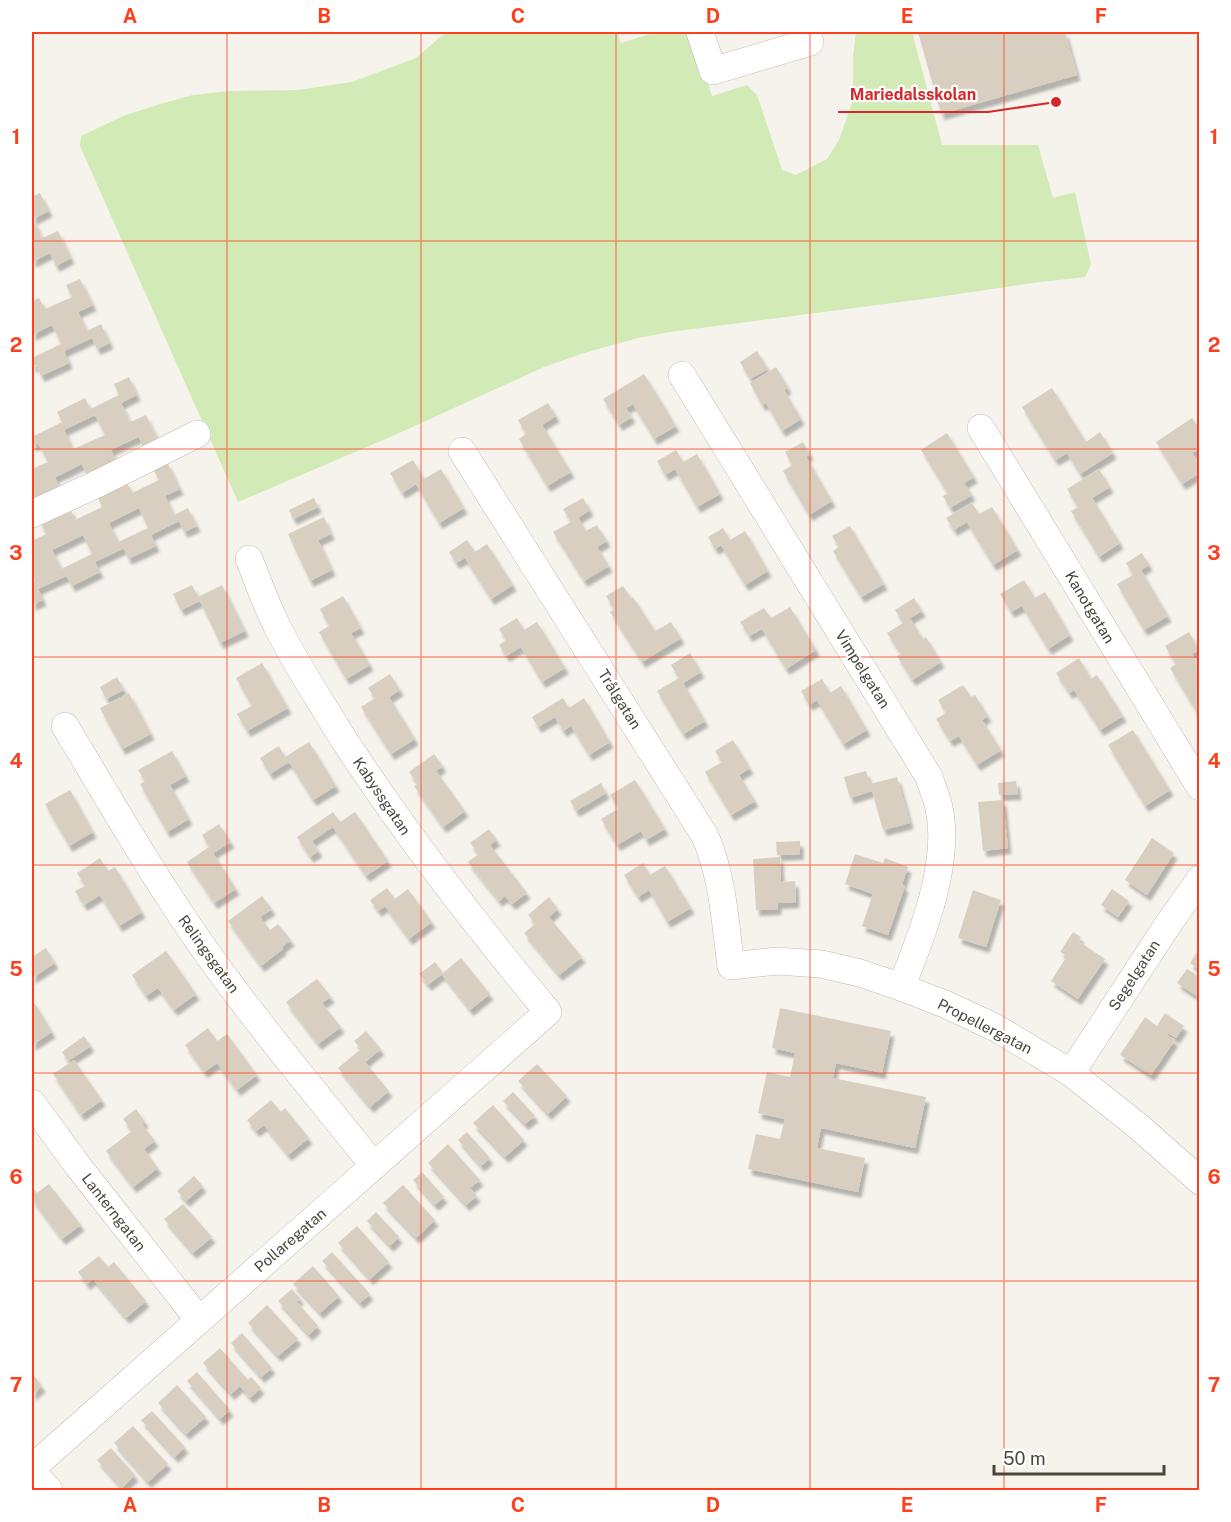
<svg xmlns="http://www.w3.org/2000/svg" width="1231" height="1522" font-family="'Public Sans',sans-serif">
<defs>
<filter id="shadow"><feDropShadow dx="3.5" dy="6" stdDeviation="1.5" flood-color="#0004"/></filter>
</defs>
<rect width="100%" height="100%" fill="#f6f3ec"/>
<path fill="#d2eab5" d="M446 32H617L621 43 656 32H691L712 96 747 85 757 95 782 170 796 175 827 159 839 140 853 100V56L856 32H912L942 145H1038L1053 198 1075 192 1091 264 1085 277 1033 283 931 298 670 332 638 338 584 353 544 367 397 434 238 502 80 146 81 136 123 116 160 104 193 95 230 91 298 90 352 82 416 58Z"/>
<g fill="#d8cfc1" fill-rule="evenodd" filter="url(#shadow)">
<path d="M918 32H1065L1077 75 941 114Z"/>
<path d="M40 193 49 211 33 219 42 238 58 231 71 258 56 266 50 253 32 262V197Z"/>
<path d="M80 279 93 305 78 312 87 331 101 324 110 343 97 349 92 338 64 351 69 363 41 376 36 365 32 367V358L61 344 52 325 32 335V301L39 298 45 309 72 297 66 285Z"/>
<path d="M757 351 768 369 750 379 740 362Z"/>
<path d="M776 367 788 388 784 390 801 419 782 431 766 403 762 405 750 383Z"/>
<path d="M644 374 676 426 654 439 633 404 626 408 632 417 619 425 603 399Z"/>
<path d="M129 377 137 395 121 403 130 422 146 415 159 442 144 450 139 437 123 444 111 450 117 462 87 476 82 464 66 472 55 477 60 489 32 503V469L48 462 38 443 32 446V432L34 436 62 422 57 412 85 398 90 409 119 395 114 384ZM95 415 105 435 73 449 64 430Z"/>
<path d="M1052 388 1086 442 1100 432 1113 453 1080 474 1067 453 1055 460 1022 407Z"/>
<path d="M548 403 556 416 542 425 571 472 547 486 519 439 526 434 518 420Z"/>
<path d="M1192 418 1200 429V449L1192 453 1200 466V473L1182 484 1156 442Z"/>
<path d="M947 433 974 477 964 483 972 495 950 508 943 496 948 493 921 450Z"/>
<path d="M803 442 810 454 806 457 832 501 809 515 783 471 792 465 785 452Z"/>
<path d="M676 450 683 462 697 454 720 494 697 507 675 469 665 475 657 461Z"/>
<path d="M413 460 424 479 441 469 464 508 439 523 416 484 402 493 390 473Z"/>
<path d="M167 462 180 489 165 496 174 515 188 508 197 526 184 532 179 521 151 535 156 546 128 559 124 548 95 562 100 572 72 586 66 576 38 589 43 600 32 605V583L35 581 32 573V541L46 534 40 522 70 508 75 520 102 507 97 495 126 481 132 493 159 480 153 469ZM139 508 148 528 118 542 109 523ZM83 535 92 554 61 569 52 550Z"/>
<path d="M1099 469 1110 487 1092 498 1120 543 1099 557 1071 511 1078 507 1067 489Z"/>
<path d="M314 498 318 507 293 519 289 510Z"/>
<path d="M583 498 590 510 578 518 586 531 597 525 607 541 597 547 609 566 584 581 553 532 571 522 563 509Z"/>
<path d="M972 503 979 514 992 507 1018 550 993 565 967 522 954 530 946 518Z"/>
<path d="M324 517 331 534 318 540 332 570 310 581 288 534Z"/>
<path d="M850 526 884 584 861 597 833 551 839 547 832 536Z"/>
<path d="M723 528 730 540 745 531 768 571 745 585 721 545 715 549 708 537Z"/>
<path d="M467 540 475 552 487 544 513 585 491 599 465 558 456 563 449 552Z"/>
<path d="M1142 553 1149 565 1141 570 1168 616 1144 630 1117 584 1133 575 1126 563Z"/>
<path d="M1024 580 1035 598 1045 592 1070 635 1048 649 1022 606 1011 612 1000 594Z"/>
<path d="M192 585 198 597 222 585 245 631 220 643 200 601 181 610 173 594Z"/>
<path d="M623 586 631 598 633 597 655 631 671 622 681 638 642 662 610 612 614 609 606 596Z"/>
<path d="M343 596 361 628 351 633 370 665 346 679 319 632 329 626 320 609Z"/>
<path d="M914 598 922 611 910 618 923 639 926 637 941 662 912 680 897 656 901 654 887 633 903 623 895 610Z"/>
<path d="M790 607 816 650 786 669 762 629 749 636 740 622 764 608 771 618Z"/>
<path d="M517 618 524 630 537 622 565 668 542 682 521 647 506 656 499 645 506 640 499 629Z"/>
<path d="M1189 632 1199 650 1192 654 1200 666V710L1196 711 1170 668 1176 664 1165 646Z"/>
<path d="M690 653 701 672 683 683 705 721 683 734 657 691 679 678 671 665Z"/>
<path d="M1079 658 1091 679 1097 675 1123 716 1100 730 1074 690 1069 693 1056 673Z"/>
<path d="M262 663 288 708 247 731 237 714 252 706 236 678Z"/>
<path d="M390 674 400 690 389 697 415 739 391 754 361 707 375 698 368 688Z"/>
<path d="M117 677 124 690 106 699 100 687Z"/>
<path d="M822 679 830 693 841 686 867 730 843 744 817 700 809 705 801 691Z"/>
<path d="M963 685 971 697 975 695 988 716 982 720 1001 750 977 765 959 736 950 741 936 719 946 713 938 700Z"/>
<path d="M129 693 151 734 122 749 100 708Z"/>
<path d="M563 698 569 708 584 698 610 742 589 755 571 726 563 731 555 717 538 727 532 717Z"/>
<path d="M1133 730 1170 790 1145 806 1108 745Z"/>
<path d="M733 740 750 768 739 775 755 801 731 815 705 772 722 762 715 751Z"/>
<path d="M309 742 336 786 313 800 289 762 270 774 260 758 279 746 285 757Z"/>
<path d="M172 751 186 776 170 785 189 819 167 832 140 784 145 781 138 770Z"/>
<path d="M434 754 443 766 436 771 465 811 443 827 414 786 418 784 409 772Z"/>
<path d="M866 771 870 784 897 777 910 823 883 830 872 791 850 798 844 777Z"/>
<path d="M635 780 665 829 646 840 641 831 617 845 601 819 618 809 610 795Z"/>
<path d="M1016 781 1018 794 999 795 998 783Z"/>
<path d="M601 783 606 793 576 811 570 801Z"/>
<path d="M70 790 93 832 69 846 45 804Z"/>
<path d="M1003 800 1008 848 983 851 978 802Z"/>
<path d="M333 812 340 822 355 812 388 861 366 876 333 827 312 841 319 851 310 857 297 837Z"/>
<path d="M219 824 231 842 213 853 236 889 214 903 187 862 209 847 202 835Z"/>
<path d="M489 829 497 840 490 845 527 893 512 904 505 896 499 901 468 862 479 854 470 843Z"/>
<path d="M1152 838 1174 853 1147 895 1125 880Z"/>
<path d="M800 841V854L777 855 776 842Z"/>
<path d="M855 854 883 863 885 858 908 867 902 885 905 886 888 935 862 926 873 894 845 884Z"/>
<path d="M780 857 781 882 795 881 796 902 778 903V909L756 910 753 859Z"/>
<path d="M100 858 108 871 115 867 142 912 119 926 100 895 84 905 75 891 85 886 77 873Z"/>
<path d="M643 863 650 875 665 866 691 908 667 922 649 890 638 897 624 875Z"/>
<path d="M387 888 395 899 408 889 432 922 409 939 385 906 378 911 370 900Z"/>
<path d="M1112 889 1129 901 1118 917 1101 905Z"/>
<path d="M973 890 1001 900 986 947 958 938Z"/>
<path d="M262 896 272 909 260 917 270 930 278 924 291 940 282 947 283 949 261 966 228 921Z"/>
<path d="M549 897 558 909 549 917 582 957 559 975 524 933 535 924 528 915Z"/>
<path d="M1073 932 1081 937 1078 941 1105 959 1078 999 1051 981 1067 956 1060 952Z"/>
<path d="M46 948 55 963 32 978V957Z"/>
<path d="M1200 948V970L1190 963Z"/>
<path d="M166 951 196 994 174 1010 158 988 146 996 132 975Z"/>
<path d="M461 958 490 994 470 1010 442 974 428 985 419 974 435 962 443 973Z"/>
<path d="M1187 969 1200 977V998L1177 983Z"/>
<path d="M317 979 331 997 322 1003 341 1027 318 1044 286 1002Z"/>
<path d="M32 999 52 1032 32 1045Z"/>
<path d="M780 1008 891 1031 882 1073 836 1063 833 1078 926 1097 915 1148 821 1128 817 1148 865 1158 858 1192 748 1169 756 1134 780 1139 785 1119 758 1113 767 1072 790 1077 795 1053 772 1048Z"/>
<path d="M1165 1013 1184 1026 1176 1038 1168 1033 1167 1035 1175 1040 1151 1075 1120 1055 1145 1017 1157 1026Z"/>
<path d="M208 1028 217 1041 227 1034 257 1075 237 1090 217 1063 204 1072 185 1045Z"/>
<path d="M366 1031 381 1049 365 1062 389 1091 370 1107 338 1068 361 1049 354 1041Z"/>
<path d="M84 1036 91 1046 68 1061 62 1052Z"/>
<path d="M74 1060 102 1100 81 1115 53 1074Z"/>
<path d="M537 1064 567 1096 548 1114 518 1081Z"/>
<path d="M513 1092 535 1116 525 1124 503 1101Z"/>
<path d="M271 1100 281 1112 285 1108 309 1138 288 1155 264 1125 256 1131 247 1120Z"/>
<path d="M493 1105 524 1140 505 1157 473 1123Z"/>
<path d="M136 1109 145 1122 142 1124 155 1141 144 1149 158 1168 133 1187 106 1151 132 1131 123 1119Z"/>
<path d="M467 1132 490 1158 481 1166 458 1140Z"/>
<path d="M448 1144 480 1180 470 1188 477 1196 466 1205 428 1163Z"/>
<path d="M422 1172 444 1197 435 1205 413 1180Z"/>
<path d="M194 1176 203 1186 186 1201 177 1191Z"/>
<path d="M49 1184 81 1225 62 1239 32 1199V1186L37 1193Z"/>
<path d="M403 1185 435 1220 416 1238 383 1203Z"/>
<path d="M183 1204 212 1237 193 1253 164 1219Z"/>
<path d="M376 1212 399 1237 390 1246 367 1221Z"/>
<path d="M357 1226 389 1262 370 1279 338 1243Z"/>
<path d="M332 1252 370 1294 360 1303 322 1261Z"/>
<path d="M99 1256 108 1267 114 1262 146 1301 126 1318 93 1279 87 1284 78 1272Z"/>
<path d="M313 1266 339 1296 320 1313 293 1284Z"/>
<path d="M292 1289 300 1298 297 1302 318 1326 309 1335 278 1301Z"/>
<path d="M267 1305 298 1339 278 1356 248 1323Z"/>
<path d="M242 1333 272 1368 261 1377 231 1343Z"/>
<path d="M220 1348 248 1380 251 1377 261 1388 250 1398 240 1386 231 1394 203 1363Z"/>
<path d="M197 1372 230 1410 220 1419 187 1381Z"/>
<path d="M32 1373 42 1386 32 1395Z"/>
<path d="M177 1385 206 1417 186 1434 158 1403Z"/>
<path d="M152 1411 185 1447 175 1457 141 1420Z"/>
<path d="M133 1426 168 1464 148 1482 114 1443Z"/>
<path d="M111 1448 135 1475 122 1488 97 1460Z"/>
</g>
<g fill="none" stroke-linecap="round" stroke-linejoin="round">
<g stroke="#c2bbae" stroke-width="28">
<g id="minor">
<path d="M700 32 713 71 810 42 807 32"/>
<path d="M682 375 929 777C932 787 937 797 939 808 951 863 922 936 901 987"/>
<path d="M981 428 1200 787"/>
<path d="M462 451 705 836C723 877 725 922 731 966L777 961 821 964 860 973 901 987 947 1005 996 1028 1071 1073 1138 1126 1200 1181"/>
<path d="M32 514 99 483 197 434"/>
<path d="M65 726C109 799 151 873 200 943 254 1020 316 1093 374 1166"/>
<path d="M1071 1073 1167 926 1200 879"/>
<path d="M32 1103 78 1166 199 1320"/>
<path d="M32 1468 548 1012C474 922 402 830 339 732 318 697 295 663 277 626 266 605 258 581 249 559"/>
<path d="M32 1472 49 1490"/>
</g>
</g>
<use href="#minor" stroke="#fff" stroke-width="27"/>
</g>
<path fill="none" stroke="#fc3f1d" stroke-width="1.5" stroke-opacity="0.55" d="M227 32V1490M421 32V1490M616 32V1490M810 32V1490M1004 32V1490M32 241H1200M32 449H1200M32 657H1200M32 865H1200M32 1073H1200M32 1281H1200"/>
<g text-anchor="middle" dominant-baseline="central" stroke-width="4.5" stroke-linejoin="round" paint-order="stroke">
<g font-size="15" fill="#4b4439" stroke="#fff">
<text transform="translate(1090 607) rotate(59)">Kanotgatan</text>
<text transform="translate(863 669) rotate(58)">Vimpelgatan</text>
<text transform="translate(620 699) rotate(58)">Trålgatan</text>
<text transform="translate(382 796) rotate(56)">Kabyssgatan</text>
<text transform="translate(209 954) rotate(54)">Relingsgatan</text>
<text transform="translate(1134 975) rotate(-57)">Segelgatan</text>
<text transform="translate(985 1026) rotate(27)">Propellergatan</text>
<text transform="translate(114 1212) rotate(52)">Lanterngatan</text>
<text transform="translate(290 1240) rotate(-41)">Pollaregatan</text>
</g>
</g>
<path fill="none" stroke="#d62828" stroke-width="2" d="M1056 102L988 112H838"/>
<circle fill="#d62828" stroke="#fff" stroke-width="2" cx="1056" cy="102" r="6"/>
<g font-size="16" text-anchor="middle" font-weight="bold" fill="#d62828" stroke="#fff" stroke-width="4.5" stroke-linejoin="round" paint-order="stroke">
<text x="913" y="100">Mariedalsskolan</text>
</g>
<rect width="1231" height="1522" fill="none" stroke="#ffffff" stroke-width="66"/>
<path d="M994 1465v9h170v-9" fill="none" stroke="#4b4439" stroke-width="3"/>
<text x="1003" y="1465" font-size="18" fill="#4b4439" stroke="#ffffff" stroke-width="4.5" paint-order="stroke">50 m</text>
<rect x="33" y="33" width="1165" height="1456" fill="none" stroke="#fc3f1d" stroke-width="2"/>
<g font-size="20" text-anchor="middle" font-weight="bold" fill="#fc3f1d">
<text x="130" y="23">A</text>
<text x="324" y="23">B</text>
<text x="518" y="23">C</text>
<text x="713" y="23">D</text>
<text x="907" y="23">E</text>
<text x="1101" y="23">F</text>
<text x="16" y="144">1</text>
<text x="1214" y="144">1</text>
<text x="16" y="352">2</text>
<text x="1214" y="352">2</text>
<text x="16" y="560">3</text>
<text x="1214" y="560">3</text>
<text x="16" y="768">4</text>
<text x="1214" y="768">4</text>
<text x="16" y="976">5</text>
<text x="1214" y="976">5</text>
<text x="16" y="1184">6</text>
<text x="1214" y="1184">6</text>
<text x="16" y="1392">7</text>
<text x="1214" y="1392">7</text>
<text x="130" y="1512">A</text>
<text x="324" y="1512">B</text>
<text x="518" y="1512">C</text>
<text x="713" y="1512">D</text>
<text x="907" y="1512">E</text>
<text x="1101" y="1512">F</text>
</g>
</svg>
